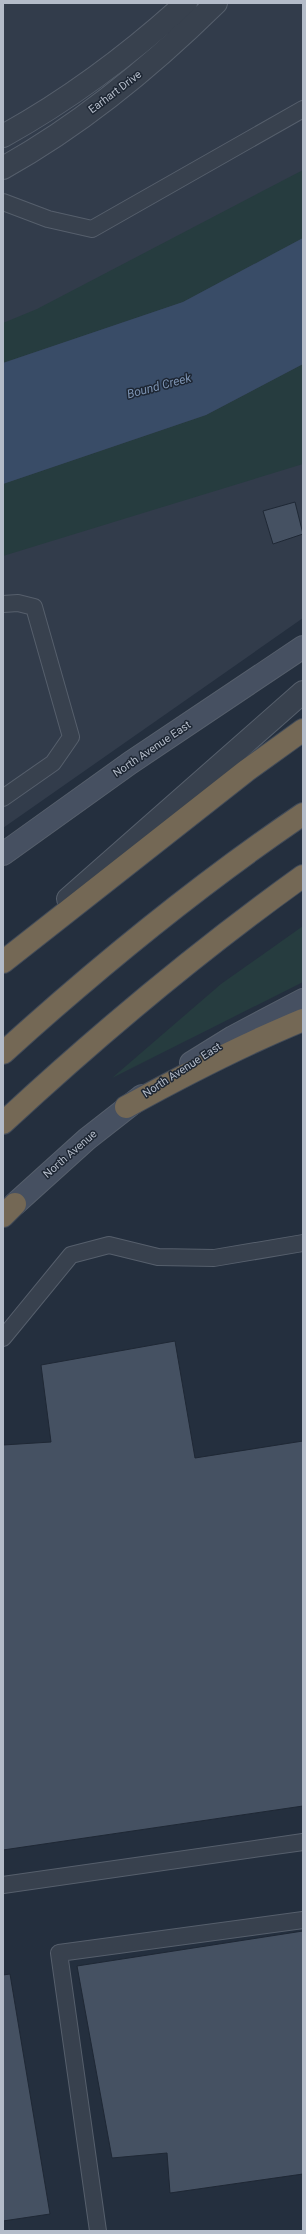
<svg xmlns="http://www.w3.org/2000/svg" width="306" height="2234" font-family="Roboto,sans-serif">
<rect width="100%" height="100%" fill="#242f3e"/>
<path fill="#323c4b" d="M3 3H303V618L3 828Z"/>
<g fill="#263c3f">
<path d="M303 170V238L183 302 3 363V323L37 309Z"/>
<path d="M303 364V464L3 556V484L206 415Z"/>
<path d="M303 926V982L112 1078 221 984Z"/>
</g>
<path fill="#394c67" d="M303 238V364L206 415 3 484V363L183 302Z"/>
<g fill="#455162" stroke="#1f2835">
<path d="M295 502 303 534 273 544 263 511Z"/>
<path d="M175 1341 195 1458 303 1441V1806L3 1850V1445L51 1442 41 1365Z"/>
<path d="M303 1931V2174L170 2193 167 2153 112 2158 77 1966Z"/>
<path d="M10 1974 50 2214 3 2221V1975Z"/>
</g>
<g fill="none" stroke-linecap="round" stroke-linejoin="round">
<g stroke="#565f6c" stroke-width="18">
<g id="service">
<path d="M3 202 48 219 92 229 303 109"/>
<path d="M3 604 18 603 34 607 71 737 53 763 3 798"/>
<path d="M3 1338 71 1255 109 1245 158 1257 214 1258 303 1243"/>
<path d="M3 1885 303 1842"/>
<path d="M98 2231 59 1953 303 1920"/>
</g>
</g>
<g stroke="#565f6c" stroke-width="24">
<g id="tertiary">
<path d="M3 136C70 99 130 54 186 3"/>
<path d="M3 168C82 124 152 66 216 3"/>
<path d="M68 899 303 692"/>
</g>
</g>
<g stroke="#565f6c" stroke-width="24">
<g id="secondary">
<path d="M3 854 130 763 303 647"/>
<path d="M191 1063 233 1037 303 1000"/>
<path d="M15 1204 87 1139 142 1096"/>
</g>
</g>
<g stroke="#434c59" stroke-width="24">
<g id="motorway">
<path d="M3 962 246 771 303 730"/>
<path d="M3 1053C98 967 197 886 303 814"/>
<path d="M126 1107C184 1075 242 1045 303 1020"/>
<path d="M3 1123C98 1035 197 952 303 876"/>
<path d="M3 1216 15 1204"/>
</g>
</g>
<use href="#service" stroke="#38414e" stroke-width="16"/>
<use href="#tertiary" stroke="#38414e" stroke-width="22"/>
<use href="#secondary" stroke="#465061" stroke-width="22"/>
<use href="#motorway" stroke="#746855" stroke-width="22"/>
</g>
<g text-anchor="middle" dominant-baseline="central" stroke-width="3" stroke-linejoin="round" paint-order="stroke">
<g font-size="11" fill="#b4bcc9" stroke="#1d2633">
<text transform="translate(115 92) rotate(-37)">Earhart Drive</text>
<text transform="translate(152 749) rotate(-34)">North Avenue East</text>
<text transform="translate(182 1070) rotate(-33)">North Avenue East</text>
<text transform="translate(70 1154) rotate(-41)">North Avenue</text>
</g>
<g font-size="12" font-style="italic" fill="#7c92b1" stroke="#1d2633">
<text transform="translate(159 386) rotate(-15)">Bound Creek</text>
</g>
</g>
<rect width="306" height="2234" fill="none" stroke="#b4bcc9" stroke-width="8"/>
</svg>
